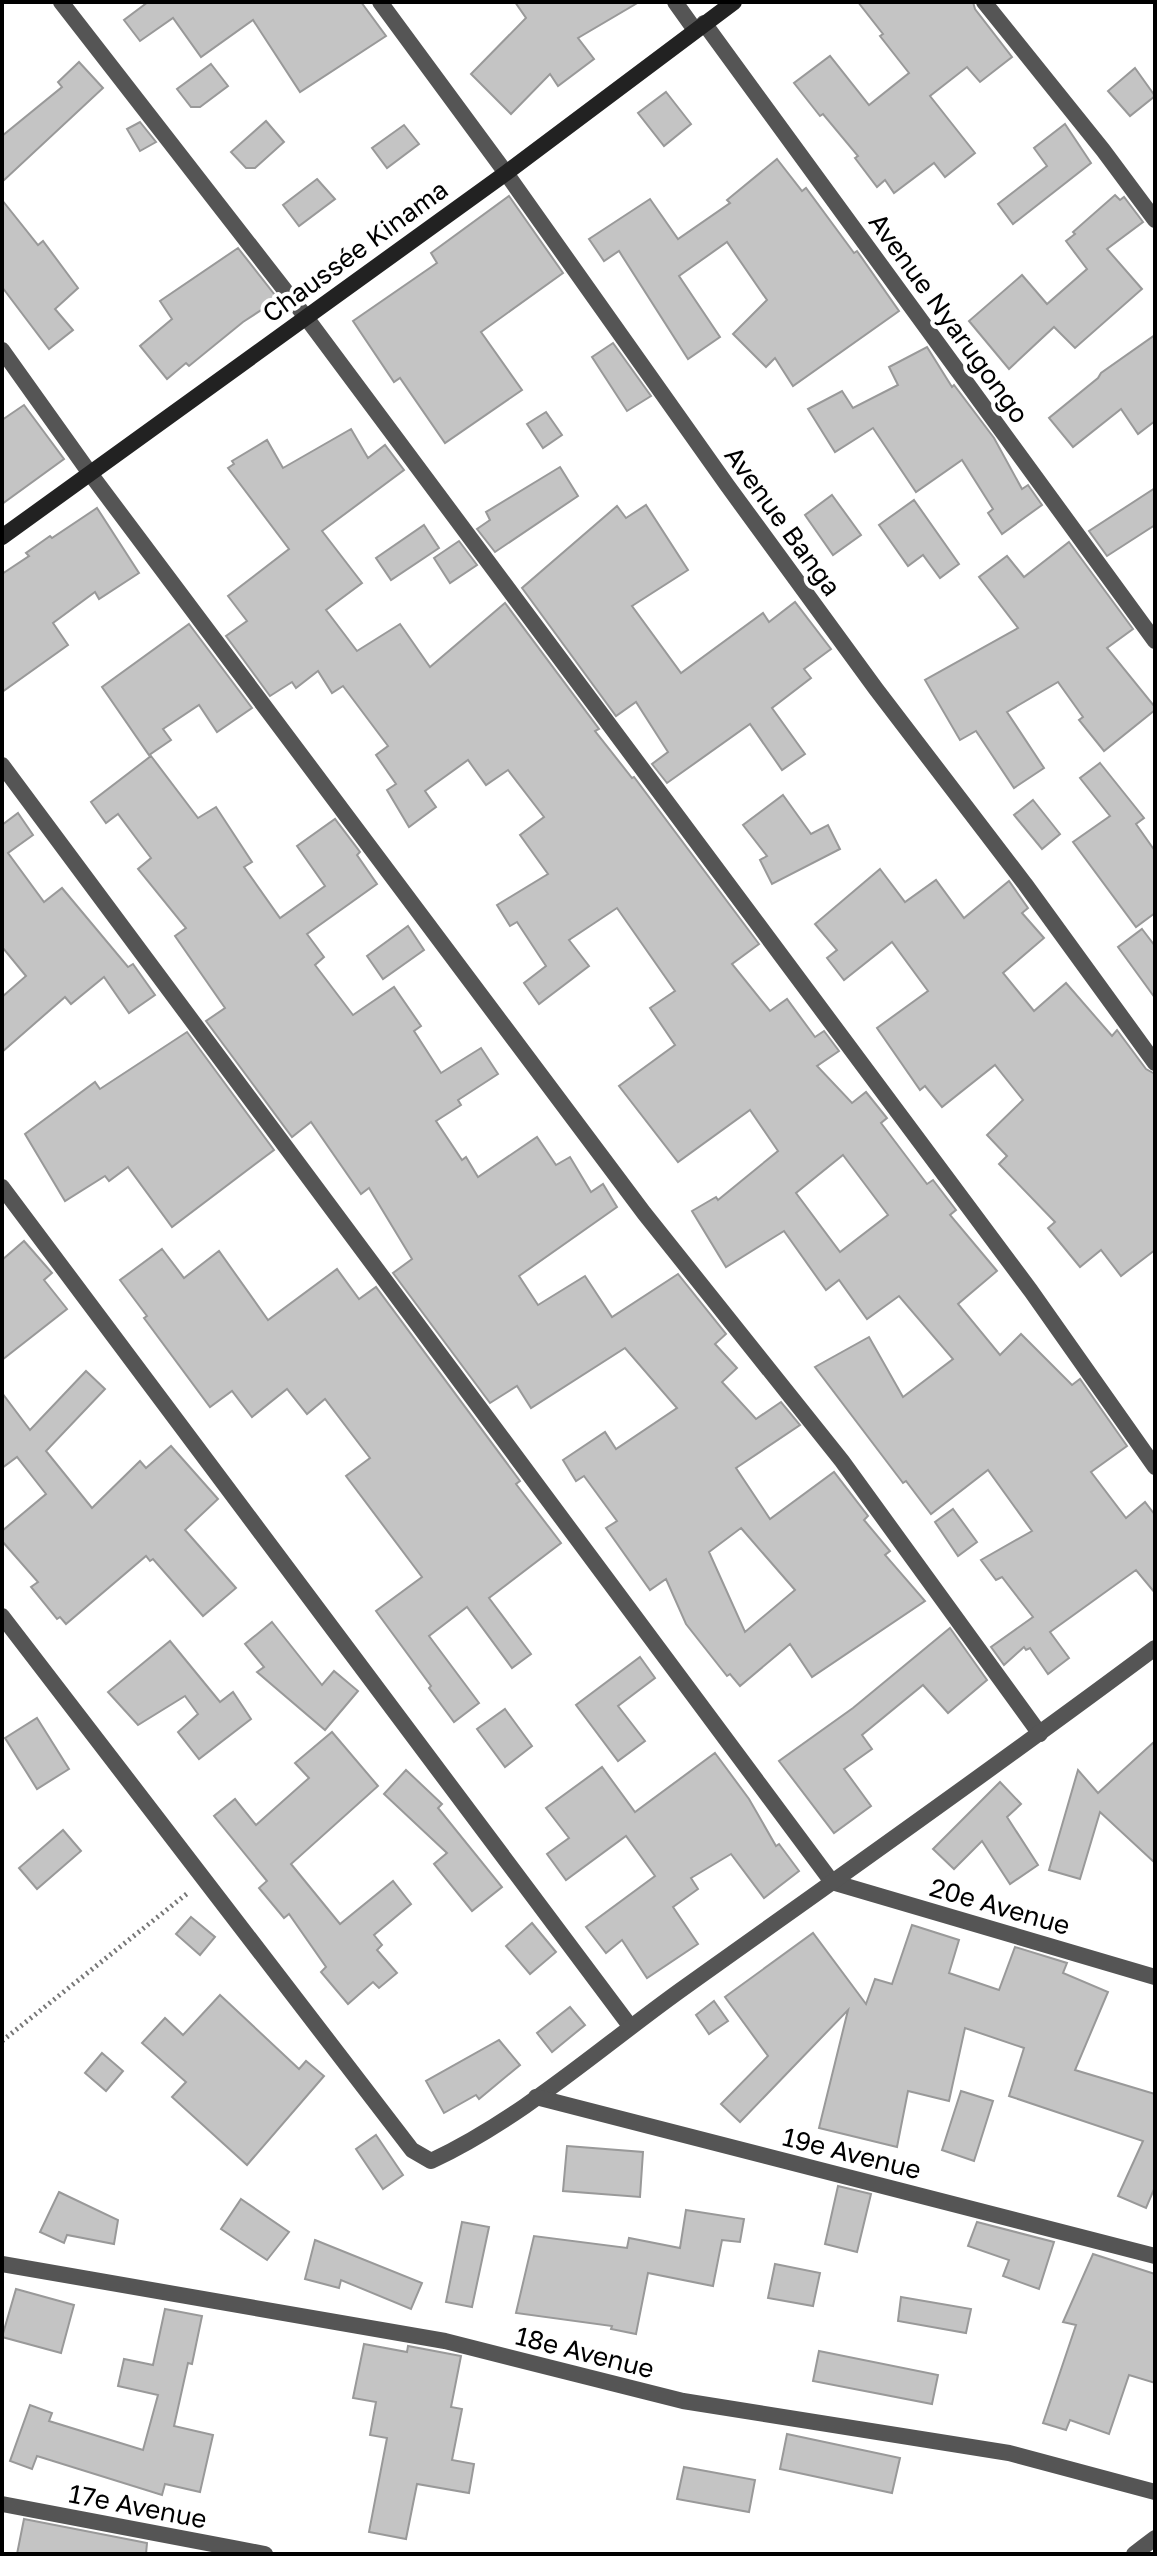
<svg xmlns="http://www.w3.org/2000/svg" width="1157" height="2556" font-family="'Golos Text',sans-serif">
<rect width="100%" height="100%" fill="#fff"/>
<g fill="#c4c4c4" stroke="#999" stroke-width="2" fill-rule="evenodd">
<path d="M148 2H361L386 36 300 92 253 20 201 57 173 18 140 41 124 20Z"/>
<path d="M515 2H639L578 38 594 59 558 86 550 74 511 114 471 74 526 18Z"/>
<path d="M858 2H973L975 9 1012 57 980 82 967 67 930 96 975 153 945 177 934 163 894 193 885 180 877 187 855 158 858 156 823 114 820 116 794 83 830 56 869 105 909 73 880 36 883 34Z"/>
<path d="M79 62 103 88 2 182V136L62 87 58 82Z"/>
<path d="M211 64 228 86 200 107H191L177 89Z"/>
<path d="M1135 68 1155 96 1130 116 1108 91Z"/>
<path d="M666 92 691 124 664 146 638 113Z"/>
<path d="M266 121 284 142 255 168H246L231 152Z"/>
<path d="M140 122 156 142 140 151 127 129Z"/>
<path d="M1065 124 1091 163 1013 224 998 204 1047 166 1034 148Z"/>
<path d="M404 125 419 144 387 168 372 148Z"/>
<path d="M777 159 802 191 806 188 854 253 857 251 899 311 793 386 775 358 766 367 733 334 767 300 727 242 679 276 720 337 688 359 619 251 604 261 589 239 650 199 678 239 730 203 727 200Z"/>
<path d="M317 179 335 199 299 226 283 205Z"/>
<path d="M1115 195 1120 200 1124 197 1143 222 1107 249 1142 289 1075 348 1054 327 1009 369 969 321 1022 275 1047 304 1087 269 1066 241 1075 234 1073 232Z"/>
<path d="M509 196 563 273 481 332 522 390 445 443 400 378 394 382 353 321 437 263 431 253Z"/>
<path d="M2 200 38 245 43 241 78 288 55 309 73 330 49 349 2 287Z"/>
<path d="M238 248 278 299 243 322 189 366 186 363 167 379 140 346 172 319 160 301Z"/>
<path d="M1155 335V421L1138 434 1121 409 1073 447 1049 418 1098 378 1101 373Z"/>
<path d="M613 343 651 396 627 411 592 357Z"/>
<path d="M927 347 952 387 954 385 994 438 1022 489 1028 485 1042 505 1002 534 988 513 993 509 962 460 916 492 873 428 835 452 808 409 842 391 853 408 898 385 889 367Z"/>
<path d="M24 405 64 459 2 504V420Z"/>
<path d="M546 412 562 435 543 448 527 424Z"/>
<path d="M351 429 368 458 385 445 404 470 322 531 362 583 326 610 357 651 400 624 430 667 505 603 599 729 595 731 632 778 634 777 759 944 732 964 770 1011 787 999 815 1037 824 1031 839 1051 817 1066 852 1103 866 1092 887 1118 881 1123 927 1184 933 1180 956 1210 950 1215 997 1271 958 1304 1000 1355 1021 1334 1072 1385 1080 1379 1127 1446 1091 1472 1126 1518 1145 1502 1155 1515V1593L1136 1570 1050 1632 1069 1658 1048 1674 1030 1648 1026 1650 1024 1647 1004 1665 991 1647 1033 1617 1002 1577 996 1580 981 1560 1032 1531 988 1470 931 1514 906 1481 903 1483 815 1367 869 1337 903 1397 953 1359 899 1296 867 1319 839 1280 826 1290 784 1231 726 1267 692 1211 716 1197 718 1200 778 1151 750 1110 678 1162 619 1086 675 1045 650 1008 675 991 617 908 569 940 589 966 539 1004 524 983 546 966 517 922 510 926 497 905 548 874 520 835 544 817 508 770 486 785 468 760 425 791 436 807 409 827 387 790 396 784 376 755 388 746 343 686 332 693 318 671 296 688 292 682 270 696 226 636 247 621 228 596 289 549 228 468 234 464 232 461 267 440 283 468ZM843 1155 888 1215 840 1252 796 1193Z"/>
<path d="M560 467 578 496 495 552 477 529 490 520 486 512Z"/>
<path d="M1155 488V525L1107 556 1089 531Z"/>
<path d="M832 495 861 535 833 555 805 515Z"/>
<path d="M914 500 959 564 940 578 923 555 908 566 879 525Z"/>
<path d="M646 505 688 570 632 606 681 673 763 613 769 622 795 602 831 649 804 669 811 678 772 708 805 754 782 770 750 724 667 783 652 764 668 752 636 702 616 716 522 588 617 506 626 518Z"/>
<path d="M97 508 139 573 99 599 95 592 53 623 68 645 2 692V574L29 556 26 553 50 536 52 538Z"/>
<path d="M424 525 439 548 391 580 376 558Z"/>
<path d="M459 541 477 565 450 583 434 558Z"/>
<path d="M1069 542 1133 629 1107 648 1155 707V710L1104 751 1079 720 1083 717 1058 682 1007 712 1044 768 1014 788 976 731 960 740 925 680 1018 628 979 577 1007 556 1024 577Z"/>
<path d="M189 624 252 708 217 732 199 705 163 729 171 740 149 755 102 687Z"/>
<path d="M151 756 198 818 216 807 252 862 244 867 280 918 325 886 297 846 335 819 360 852 357 855 377 884 307 934 324 957 315 965 353 1015 394 987 421 1026 414 1031 441 1073 481 1048 498 1074 458 1100 461 1105 436 1121 462 1160 466 1157 478 1177 537 1137 556 1165 570 1157 591 1192 603 1184 617 1207 519 1276 538 1305 585 1276 612 1317 678 1274 726 1334 715 1344 737 1368 722 1382 756 1419 781 1402 800 1425 736 1468 770 1519 834 1472 868 1516 864 1520 890 1551 885 1555 925 1601 812 1677 790 1644 740 1686 730 1674 727 1676 686 1624 666 1579 650 1590 606 1528 617 1521 584 1476 576 1481 563 1460 605 1432 616 1449 677 1408 625 1348 531 1408 517 1386 490 1403 393 1273 412 1259 369 1188 361 1194 311 1122 292 1137 206 1021 225 1008 175 936 186 928 138 869 151 858 118 814 106 823 91 802ZM741 1528 795 1590 745 1632 709 1552Z"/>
<path d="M1100 763 1144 818 1136 824 1155 851V913L1136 927 1073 842 1110 816 1080 778Z"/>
<path d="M783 795 811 834 828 825 840 849 772 884 760 860 767 856 743 825Z"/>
<path d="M1033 800 1060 834 1042 849 1014 815Z"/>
<path d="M18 813 33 835 8 853 44 902 62 888 128 967 133 964 155 995 129 1013 104 977 71 1004 65 997 2 1052V997L26 976 2 947V825Z"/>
<path d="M880 869 905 902 936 880 964 918 1009 881 1028 908 1022 913 1044 938 1003 973 1034 1011 1066 983 1112 1036 1117 1030 1146 1069 1155 1074V1250L1121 1276 1101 1250 1080 1267 1048 1228 1055 1222 999 1164 1007 1156 987 1135 1023 1100 995 1065 942 1107 925 1086 920 1090 877 1028 928 991 892 942 844 980 827 958 837 950 815 924Z"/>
<path d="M408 926 424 950 383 979 367 956Z"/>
<path d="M1142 929 1155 946V998L1118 947Z"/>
<path d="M187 1032 274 1150 172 1227 128 1167 109 1181 105 1176 65 1201 25 1134 95 1082 100 1089Z"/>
<path d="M24 1241 52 1273 44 1280 67 1309 2 1360V1260Z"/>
<path d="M162 1249 184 1278 219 1251 268 1320 337 1269 359 1299 376 1287 520 1481 516 1484 561 1543 489 1598 531 1654 512 1668 467 1607 429 1636 479 1703 454 1722 429 1688 431 1686 376 1611 422 1577 346 1476 370 1458 325 1399 307 1414 287 1389 252 1417 232 1391 210 1407 144 1318 147 1316 120 1280Z"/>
<path d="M86 1371 105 1389 46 1451 92 1508 140 1461 146 1468 171 1446 218 1499 185 1530 236 1588 203 1616 153 1559 150 1561 146 1556 66 1624 60 1617 57 1619 31 1587 38 1582 2 1541V1531L46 1494 17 1457 2 1468V1393L30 1430Z"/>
<path d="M953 1509 977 1542 958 1556 935 1522Z"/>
<path d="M272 1622 322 1685 334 1671 358 1691 325 1730 257 1672 264 1667 245 1644Z"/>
<path d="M950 1628 987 1680 948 1713 923 1685 862 1735 872 1749 844 1769 871 1806 834 1833 779 1761 853 1708Z"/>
<path d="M170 1641 220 1702 233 1692 251 1719 199 1759 178 1732 198 1714 185 1696 138 1725 108 1692Z"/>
<path d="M640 1657 655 1678 618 1706 645 1741 618 1761 576 1705Z"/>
<path d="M505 1709 532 1746 505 1767 477 1729Z"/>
<path d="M37 1718 69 1769 37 1789 5 1738Z"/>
<path d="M332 1732 378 1786 291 1864 340 1924 393 1881 411 1904 374 1935 382 1945 377 1950 397 1973 379 1988 373 1982 348 2004 321 1972 326 1967 289 1914 284 1918 259 1888 267 1881 214 1816 235 1799 256 1825 309 1778 295 1763Z"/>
<path d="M1155 1741V1863L1100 1812 1080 1879 1049 1870 1078 1770 1098 1793Z"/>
<path d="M715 1753 749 1799 776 1846 779 1844 799 1871 764 1898 731 1854 691 1878 698 1889 673 1907 698 1944 647 1978 622 1940 606 1953 586 1927 655 1876 626 1836 566 1880 547 1854 569 1838 546 1808 602 1767 635 1812Z"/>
<path d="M406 1770 442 1804 438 1808 502 1887 472 1911 434 1864 447 1853 384 1794Z"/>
<path d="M1000 1782 1021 1804 1007 1817 1038 1865 1010 1884 982 1841 954 1869 933 1849Z"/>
<path d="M63 1830 81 1851 37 1889 19 1868Z"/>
<path d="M191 1917 215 1937 200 1955 176 1934Z"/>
<path d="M532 1923 556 1952 530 1974 506 1946Z"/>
<path d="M912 1925 959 1940 949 1973 999 1990 1015 1947 1067 1963 1063 1973 1108 1992 1075 2070 1155 2094V2187L1146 2208 1118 2196 1143 2141 1009 2096 1024 2048 965 2028 949 2101 908 2091 897 2147 819 2128 848 2010 740 2122 721 2104 768 2056 725 1997 813 1933 866 2004 875 1979 892 1984Z"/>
<path d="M220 1995 299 2069 306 2061 324 2076 247 2165 172 2097 186 2082 142 2043 165 2018 183 2035Z"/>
<path d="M714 2001 728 2021 709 2034 696 2015Z"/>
<path d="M570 2007 585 2025 552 2052 537 2033Z"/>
<path d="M499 2040 520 2065 479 2099 476 2095 444 2113 426 2081Z"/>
<path d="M102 2053 123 2071 106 2091 85 2073Z"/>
<path d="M961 2091 993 2101 974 2161 942 2150Z"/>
<path d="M376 2135 403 2175 383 2189 356 2149Z"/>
<path d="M567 2146 643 2152 640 2197 563 2191Z"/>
<path d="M838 2186 871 2194 857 2252 825 2244Z"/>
<path d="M59 2192 118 2220 114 2244 67 2235 64 2243 40 2232Z"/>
<path d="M241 2199 289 2232 267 2260 221 2229Z"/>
<path d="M686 2210 744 2219 740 2242 722 2240 713 2286 648 2273 636 2334 611 2329 612 2326 516 2313 534 2236 627 2248 629 2238 680 2248Z"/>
<path d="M462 2222 489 2227 472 2307 446 2302Z"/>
<path d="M977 2222 1054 2242 1039 2289 1003 2276 1009 2260 968 2246Z"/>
<path d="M315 2240 422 2283 411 2309 341 2280 339 2288 305 2279Z"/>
<path d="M1093 2254 1155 2274V2383L1129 2375 1109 2434 1070 2420 1066 2430 1043 2423 1076 2325 1063 2322Z"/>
<path d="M775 2264 820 2273 813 2306 768 2298Z"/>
<path d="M16 2289 74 2305 61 2353 2 2337Z"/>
<path d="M901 2297 971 2309 966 2333 898 2321Z"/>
<path d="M165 2309 202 2316 192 2364 188 2363 174 2426 213 2435 200 2492 165 2484 162 2495 37 2456 32 2469 10 2461 30 2405 52 2413 49 2421 143 2450 158 2395 118 2386 124 2359 153 2365Z"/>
<path d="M364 2344 407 2352 408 2346 461 2356 451 2407 462 2409 452 2460 474 2464 469 2493 417 2484 406 2539 369 2532 387 2438 370 2435 376 2402 353 2398Z"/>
<path d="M819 2351 938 2375 932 2404 813 2381Z"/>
<path d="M787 2434 900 2458 892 2493 780 2469Z"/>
<path d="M684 2467 755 2480 749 2512 677 2499Z"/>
<path d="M24 2519 147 2543 146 2554H17Z"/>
</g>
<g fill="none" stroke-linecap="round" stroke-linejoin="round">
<path stroke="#777" stroke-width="5" stroke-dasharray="2 4" stroke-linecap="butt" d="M2 2041 189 1892"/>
<g stroke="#555" stroke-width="16">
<path d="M61 2 305 316 1031 1291 1155 1467"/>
<path d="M380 2 506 173 727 485 876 689 1025 884 1155 1063"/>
<path d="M675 2 695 30"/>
<path d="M984 2 1103 150 1155 220"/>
<path d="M704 23 1155 641"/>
<path d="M2 350 89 472 644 1213 842 1461 1040 1734"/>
<path d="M2 765 832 1882 1155 1977"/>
<path d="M2 1187 630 2026"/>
<path d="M2 1616 412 2150 431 2161C523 2118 602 2046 685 1987 842 1875 1000 1764 1155 1648"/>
<path d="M536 2097 1155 2256"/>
<path d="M2 2264 445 2341 683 2401 1009 2453 1155 2492"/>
<path d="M2 2504 265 2554"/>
<path d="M1134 2554 1155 2538"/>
</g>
<path stroke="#222" stroke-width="16" d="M2 537 506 173 734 2"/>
</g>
<g text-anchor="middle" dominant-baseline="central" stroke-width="8" stroke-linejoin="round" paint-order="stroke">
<g font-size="26" fill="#000" stroke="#fff">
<text transform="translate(355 251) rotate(-36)">Chaussée Kinama</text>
<text transform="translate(949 318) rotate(54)">Avenue Nyarugongo</text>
<text transform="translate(783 521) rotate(54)">Avenue Banga</text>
<text transform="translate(1000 1906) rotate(16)">20e Avenue</text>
<text transform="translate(852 2153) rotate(14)">19e Avenue</text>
<text transform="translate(585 2352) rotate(14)">18e Avenue</text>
<text transform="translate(138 2506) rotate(11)">17e Avenue</text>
</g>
</g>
<rect width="1157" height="2556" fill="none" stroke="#000000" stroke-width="8"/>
</svg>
